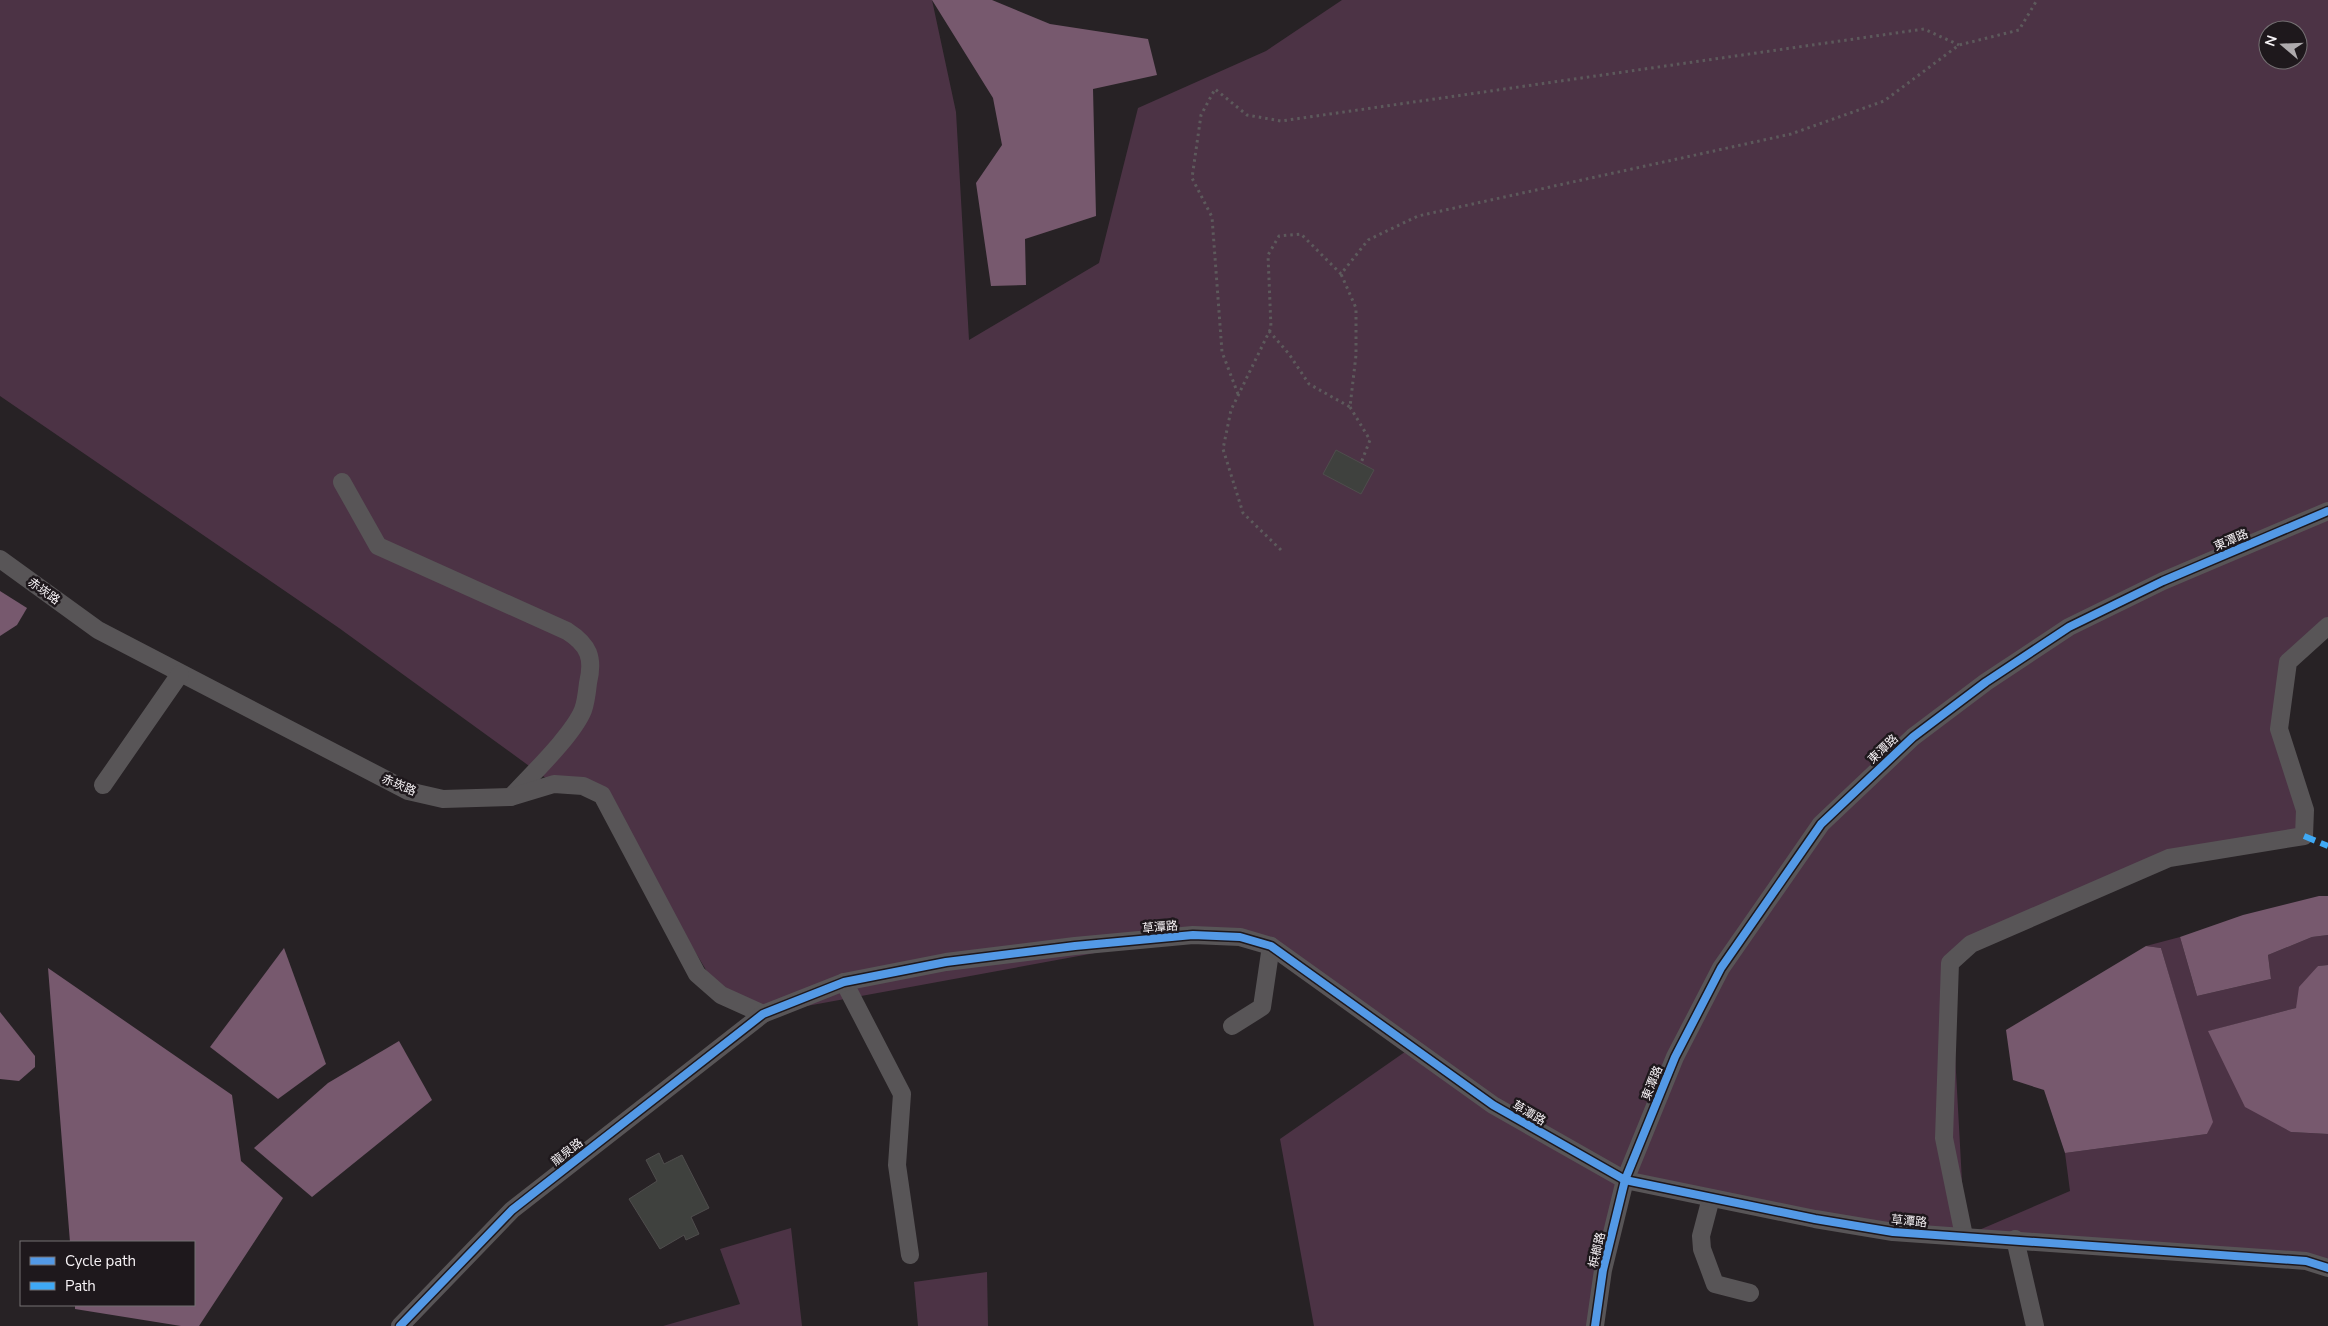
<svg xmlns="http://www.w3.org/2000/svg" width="2328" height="1326" font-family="'Nunito Sans','Noto Sans TC',sans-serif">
<rect width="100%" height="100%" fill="#272225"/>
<g fill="#4c3345" fill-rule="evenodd">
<path d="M0 0H932L956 112 969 340 1099 263 1138 108 1266 51 1342 0H2328V626L2288 662 2279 729 2304 836 2169 858 1950 963 1965 1236 2070 1191 2065 1153 2207 1134 2212 1122 2161 948 2146 946 2180 937 2197 996 2271 979 2268 955 2312 937 2328 935V965L2318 966 2296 1008 2209 1031 2291 1132 2328 1134V1268L1964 1236 1625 1180 1599 1326H1314L1280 1139 1412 1047 1271 946 1193 935 763 1014 721 995 615 818 583 786 554 784 339 628 0 396ZM2268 30H2298V60H2268Z"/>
<path d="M791 1228 802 1326H663L740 1304 720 1249Z"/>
<path d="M987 1272 988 1326H918L914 1282Z"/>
</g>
<g fill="#77596e">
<path d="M932 0H992L1050 24 1148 39 1157 75 1093 89 1096 216 1025 239 1026 285 991 286 976 183 1002 145 993 98Z"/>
<path d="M0 591 27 608 17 625 0 636Z"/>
<path d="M2319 896H2328V935L2312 937 2268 955 2271 979 2197 996 2180 937 2243 915Z"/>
<path d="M2146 946 2161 948 2213 1122 2207 1134 2065 1153 2044 1090 2013 1080 2006 1030Z"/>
<path d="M284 948 326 1064 278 1099 210 1047Z"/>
<path d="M2328 965V1134L2291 1132 2245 1107 2208 1031 2296 1008 2299 987 2318 966Z"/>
<path d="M48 968 232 1095 241 1161 283 1198 199 1326H181L75 1309V1305H194V1242H70Z"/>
<path d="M0 1012 35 1056V1067L19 1081 0 1079Z"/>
<path d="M399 1041 432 1100 312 1197 254 1148 328 1083Z"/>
</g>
<g fill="#3f413e" stroke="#4f4d4d">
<path d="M1336 450 1374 470 1361 494 1323 474Z"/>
<path d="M659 1153 664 1164 682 1155 709 1208 691 1217 699 1234 686 1240 684 1235 660 1249 629 1199 657 1181 646 1160Z"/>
</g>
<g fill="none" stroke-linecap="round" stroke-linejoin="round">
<g stroke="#5d5a5c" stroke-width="3" stroke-dasharray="2.5 4" stroke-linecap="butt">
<path d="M1269 331 1289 354 1309 384 1350 407 1356 355V308L1341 274"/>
<path d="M1238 394 1222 352 1212 217 1192 178 1201 115 1215 89 1247 115 1281 121 1924 29 1959 45"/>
<path d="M1350 407 1370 440 1361 463"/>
<path d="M1281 550 1243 513 1223 449 1231 410 1271 328 1268 255 1279 236 1301 234 1341 274 1368 240 1418 216 1791 134 1884 101 1959 45 2019 30 2037 0"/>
</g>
<g stroke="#585557" stroke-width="18">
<path d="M342 482 378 546 567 631C589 645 594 658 588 683 587 692 586 702 583 710 573 735 531 775 511 797"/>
<path d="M0 559 98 630 408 791 443 799 511 797 554 784 583 786 602 795 697 974 721 995 763 1014"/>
<path d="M103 785 180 674"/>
<path d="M844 982 902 1094 897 1165 910 1255"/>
<path d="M1232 1026 1262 1007 1271 946"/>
<path d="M1711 1198 1701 1236 1702 1249 1715 1284 1750 1293"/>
<path d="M1964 1236 1944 1138 1950 963 1971 944 2169 858 2304 836 2305 810 2279 729 2288 662 2328 626"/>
<path d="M2015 1239 2035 1326"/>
<path d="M400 1326 512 1210 763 1014 844 982 946 962 1075 946 1193 935 1240 937 1271 946 1493 1105 1625 1180 1815 1219 1893 1232 2306 1261 2328 1268"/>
<path d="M1595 1326 1603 1270 1625 1180 1675 1057 1721 968 1821 824 1913 737 1986 682 2069 627 2163 581 2328 511"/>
</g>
<path stroke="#3fa9f5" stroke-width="6" stroke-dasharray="12 6" stroke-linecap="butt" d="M2304 836 2328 846"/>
<g stroke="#1e181c" stroke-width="11">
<g id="cycleway">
<path d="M400 1326 512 1210 763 1014 844 982 946 962 1075 946 1193 935 1240 937 1271 946 1493 1105 1625 1180 1815 1219 1893 1232 2306 1261 2328 1268"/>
<path d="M1595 1326 1603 1270 1625 1180 1675 1057 1721 968 1821 824 1913 737 1986 682 2069 627 2163 581 2328 511"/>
</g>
</g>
<use href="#cycleway" stroke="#5399e6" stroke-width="8"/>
</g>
<g text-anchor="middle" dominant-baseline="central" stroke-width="5" stroke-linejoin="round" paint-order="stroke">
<g font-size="12" fill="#f7f3f6" stroke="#1e181c">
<text transform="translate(2231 540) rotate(-23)">東潭路</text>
<text transform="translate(44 591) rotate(36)">赤崁路</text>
<text transform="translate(1883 749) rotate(-43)">東潭路</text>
<text transform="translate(399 785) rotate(23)">赤崁路</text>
<text transform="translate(1160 927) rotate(-5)">草潭路</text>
<text transform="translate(1652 1083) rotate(-68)">東潭路</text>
<text transform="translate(1529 1113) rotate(30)">草潭路</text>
<text transform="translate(567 1152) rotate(-38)">龍泉路</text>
<text transform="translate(1909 1221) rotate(5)">草潭路</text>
<text transform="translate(1597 1250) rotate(-77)">梹榔路</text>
</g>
</g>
<rect x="20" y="1241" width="175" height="65" fill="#1e181c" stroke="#757073"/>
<rect x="30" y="1257" width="25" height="8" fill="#5399e6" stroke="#757073"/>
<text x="65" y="1266" font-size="15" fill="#f7f3f6">Cycle path</text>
<rect x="30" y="1282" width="25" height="8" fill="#3fa9f5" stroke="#757073"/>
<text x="65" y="1291" font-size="15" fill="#f7f3f6">Path</text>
<g transform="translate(2283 45) rotate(289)"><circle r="24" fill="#1e181c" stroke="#757073"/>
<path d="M0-4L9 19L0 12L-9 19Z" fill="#aeaaad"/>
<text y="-8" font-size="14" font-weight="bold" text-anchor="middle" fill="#f7f3f6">N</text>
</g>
</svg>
